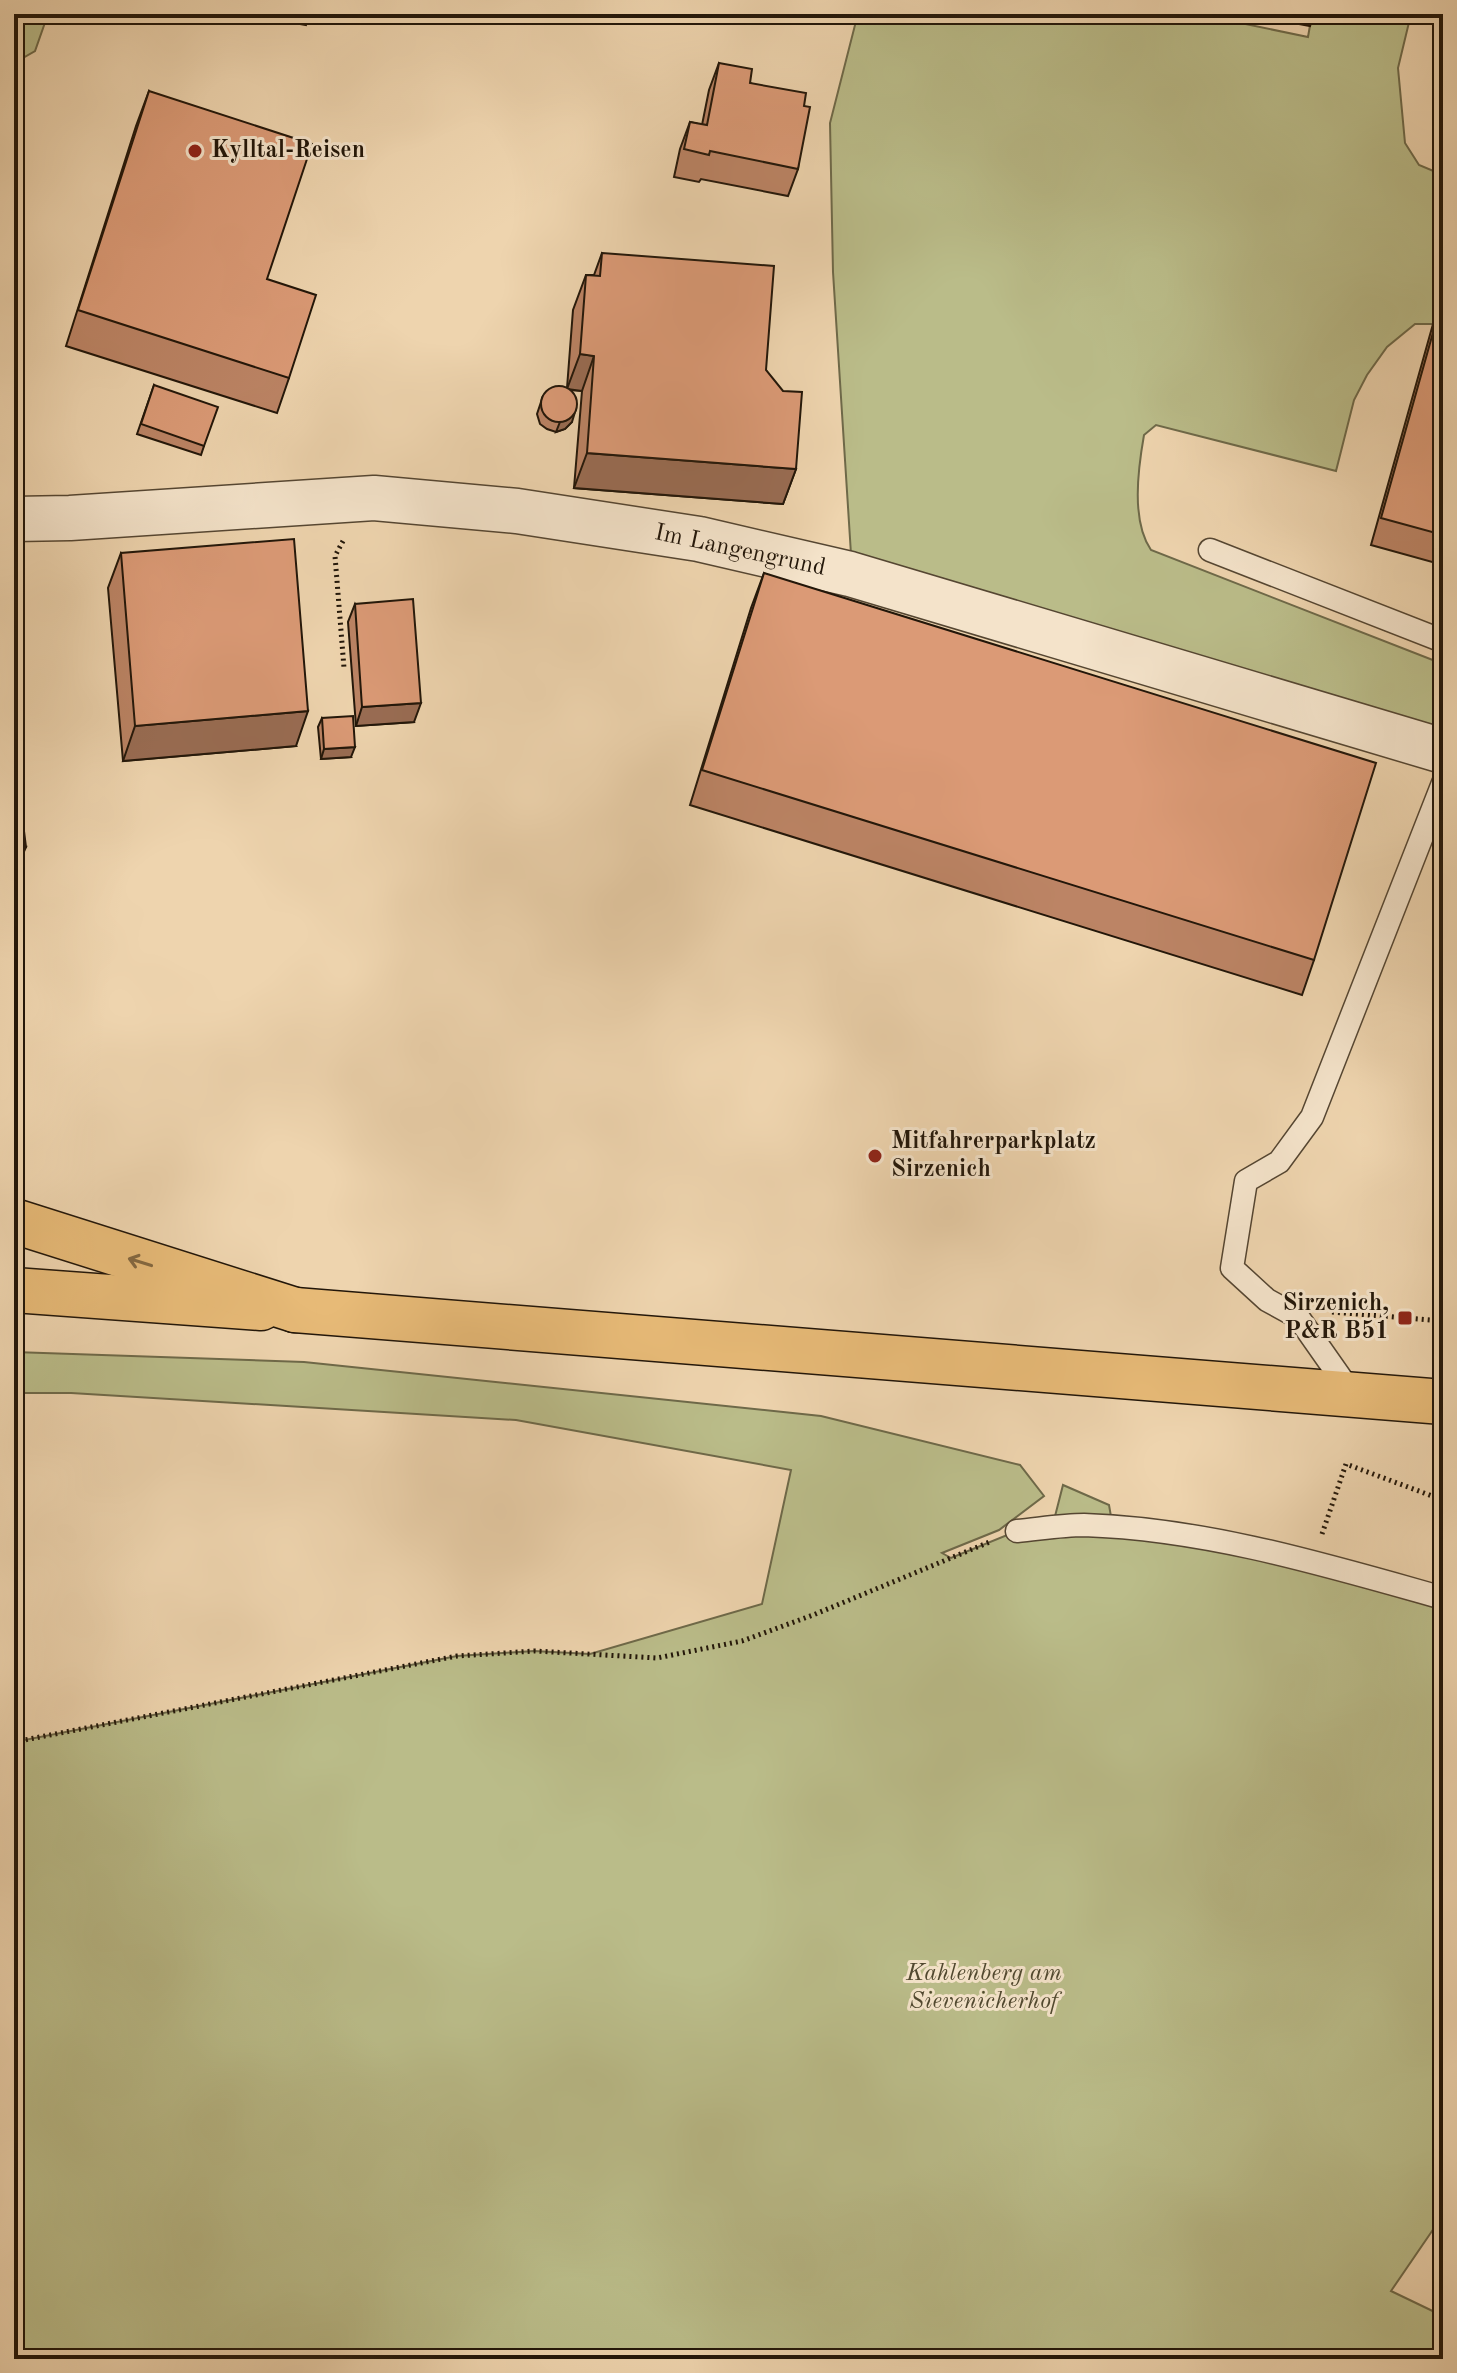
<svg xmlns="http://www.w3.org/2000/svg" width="1457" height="2373" font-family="'Old Standard TT',serif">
<rect width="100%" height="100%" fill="#eed4ae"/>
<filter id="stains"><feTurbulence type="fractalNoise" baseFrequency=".0025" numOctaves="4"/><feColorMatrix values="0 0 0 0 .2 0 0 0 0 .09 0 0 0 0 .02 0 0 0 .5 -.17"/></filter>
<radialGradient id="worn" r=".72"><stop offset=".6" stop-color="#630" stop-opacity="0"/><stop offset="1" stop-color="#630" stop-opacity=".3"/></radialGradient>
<g fill="#babc89" stroke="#6e6949" stroke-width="2">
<path d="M14 14H48L35 51 14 63Z"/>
<path d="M861 14H1197L1308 37 1312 14H1411L1398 68 1405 143 1419 165 1443 175V327L1433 324H1415L1387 347 1367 375 1354 400 1336 471 1156 425 1144 435C1138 469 1131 521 1151 550L1443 664V736L851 554 833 272 830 123 855 25Z"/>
<path d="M14 1352 304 1362 821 1416 1020 1465 1044 1496 999 1530 942 1553 951 1558 1017 1531 1052 1528 1063 1485 1109 1505 1113 1528 1443 1598V2215L1391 2291 1443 2316V2359H14V1742L457 1656 534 1651 590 1654 762 1604 791 1470 516 1420 71 1393H14Z"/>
</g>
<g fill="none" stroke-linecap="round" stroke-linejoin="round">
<g stroke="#554632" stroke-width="25">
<g id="service">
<path d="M1210 550 1443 641"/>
<path d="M1352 1394 1298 1317 1267 1300 1232 1268 1246 1181 1279 1162 1312 1117 1443 783"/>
<path d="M1017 1531C1039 1529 1062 1525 1084 1525 1207 1529 1326 1565 1443 1598"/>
</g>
</g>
<g stroke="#554632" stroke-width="47">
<path id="minor" d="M14 519 70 518 374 498 517 511 699 539 850 574 1443 751"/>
</g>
<g stroke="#221609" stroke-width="47">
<path id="primary" d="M14 1290 261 1308"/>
</g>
<g stroke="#221609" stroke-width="47">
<path id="trunk" d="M295 1310 1443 1402"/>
</g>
<g stroke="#221609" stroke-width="47">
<path id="motorway" d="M14 1221 295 1310"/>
</g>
<g stroke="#221609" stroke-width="5" stroke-dasharray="2 4" stroke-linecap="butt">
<path d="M343 541 335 556 344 668"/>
<path d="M1332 1312 1443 1321"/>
<path d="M1322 1534 1346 1464 1443 1500"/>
<path d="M14 1742 457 1656 535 1651 657 1658 742 1641 813 1615 992 1541"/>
</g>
<use href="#service" stroke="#f4e3ca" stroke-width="22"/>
<use href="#minor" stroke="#f4e3ca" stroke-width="44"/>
<use href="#primary" stroke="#e7ba77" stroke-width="44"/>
<use href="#trunk" stroke="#e7ba77" stroke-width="44"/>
<use href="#motorway" stroke="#e7ba77" stroke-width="44"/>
</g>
<g fill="#bc8465" stroke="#221609" stroke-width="2">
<path d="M246 14H310L306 25Z"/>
<path d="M1247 14H1314L1310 26Z"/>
<path d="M719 63 750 83 804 106 798 169 788 196 701 179 699 182 674 177 680 149 690 122 702 125 709 90Z"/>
<path d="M149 91 267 279 289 378 277 413 66 346 136 126Z"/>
<path d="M602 253 766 370 796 469 783 504 574 488 582 391 569 390 572 422 565 429 556 432 547 429 540 424 537 414 543 396 567 388 573 310 586 275H594Z"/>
<path d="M1443 297V565L1371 545 1433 324Z"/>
<path d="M154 385 204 446 201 455 137 434Z"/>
<path d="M121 553 296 746 123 761 108 588Z"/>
<path d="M764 573 1314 960 1302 995 690 805 751 608Z"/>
<path d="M355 604 414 722 356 726 348 622Z"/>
<path d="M322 718 351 757 321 759 318 727Z"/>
</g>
<g fill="#996c53" stroke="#221609" stroke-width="2">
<path d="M580 354 594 356 582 391 567 389Z"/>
<path d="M575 412 572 422 565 429 556 432 560 422Z"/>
<path d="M587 453 796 469 783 504 574 488Z"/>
<path d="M421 703 414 722 356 726 362 707Z"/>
<path d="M308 711 296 746 123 761 135 726Z"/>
<path d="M355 747 351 757 321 759 324 749Z"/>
<path d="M26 847 22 856 14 857V848Z"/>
</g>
<g fill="#db9a76" stroke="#221609" stroke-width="2">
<path d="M719 63 752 69 750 83 806 93 804 106 810 107 798 169 710 151 709 155 684 149 690 122 707 125Z"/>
<path d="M149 91 312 144 267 279 316 295 289 378 78 310Z"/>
<path d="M602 253 774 266 766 370 783 391 802 392 796 469 587 453 594 356 580 354 586 275 600 276Z"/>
<path d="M1443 297V535L1381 518Z"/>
<path d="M154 385 218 407 204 446 141 424Z"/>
<circle cx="559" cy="404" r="18"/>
<path d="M294 539 308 711 135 726 121 553Z"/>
<path d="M764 573 1376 763 1314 960 702 770Z"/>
<path d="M413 599 421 703 362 707 355 604Z"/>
<path d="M353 716 355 747 324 749 322 718Z"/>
<path d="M22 815 26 847 14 848V816Z"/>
</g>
<defs><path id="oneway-shaft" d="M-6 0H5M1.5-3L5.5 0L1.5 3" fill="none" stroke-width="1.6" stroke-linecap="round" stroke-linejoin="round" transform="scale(2)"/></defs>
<use stroke="#846840" href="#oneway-shaft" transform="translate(140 1262) rotate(-163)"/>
<g fill="#8f2418" stroke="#f4e3ca" stroke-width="3">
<circle cx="195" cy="151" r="8"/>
<circle cx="875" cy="1156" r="8"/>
<rect x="1397" y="1310" width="16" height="16" rx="4"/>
</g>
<g text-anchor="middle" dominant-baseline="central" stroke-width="6" stroke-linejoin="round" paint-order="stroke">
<g font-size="24" font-weight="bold" fill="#221609" stroke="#f4e3ca" text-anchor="start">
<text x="211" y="151">Kylltal-Reisen</text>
<text x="891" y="1142">Mitfahrerparkplatz<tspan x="891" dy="28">Sirzenich</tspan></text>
<text x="1389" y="1304" text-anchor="end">Sirzenich,<tspan x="1389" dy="28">P&amp;R B51</tspan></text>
</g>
<g font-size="24" fill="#221609" stroke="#f4e3ca">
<text transform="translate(740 551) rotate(12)">Im Langengrund</text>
</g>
<g font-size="24" font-style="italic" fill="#50482f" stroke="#f4e3ca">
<text x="984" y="1974">Kahlenberg am<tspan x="984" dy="28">Sievenicherhof</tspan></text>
</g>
</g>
<rect width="1457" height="2373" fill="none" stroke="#eed4ae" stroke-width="48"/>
<rect x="16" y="16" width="1425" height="2341" fill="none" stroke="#221609" stroke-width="4"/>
<rect x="24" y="24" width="1409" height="2325" fill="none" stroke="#221609" stroke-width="2"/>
<rect width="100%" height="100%" filter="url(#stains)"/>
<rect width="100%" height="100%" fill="url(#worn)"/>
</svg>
